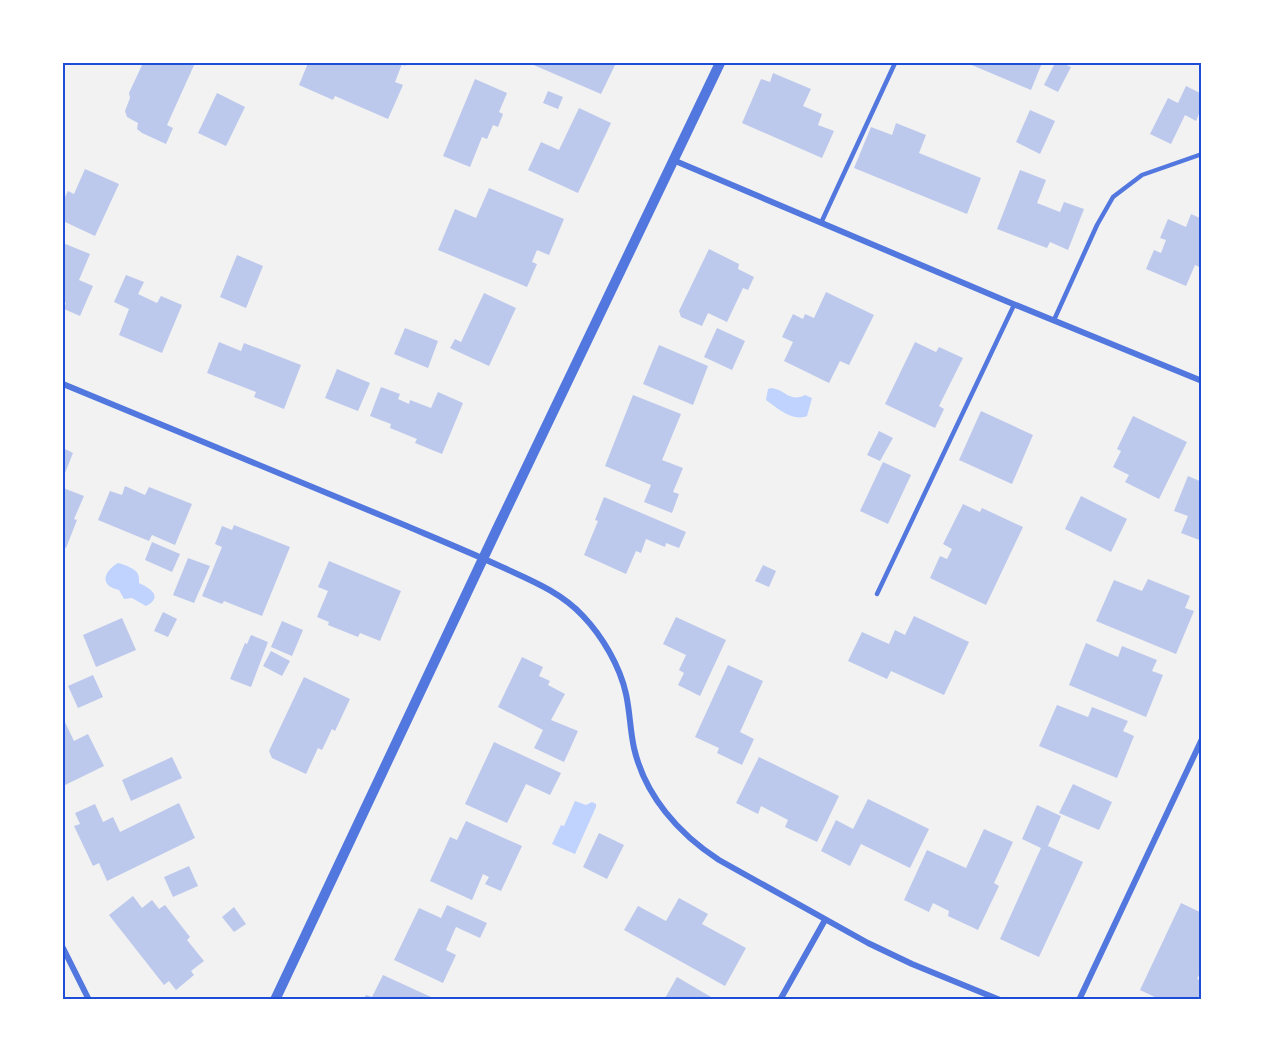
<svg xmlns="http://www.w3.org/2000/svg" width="1265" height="1063" font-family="'Golos Text',sans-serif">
<rect width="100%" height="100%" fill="#f2f2f2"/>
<g fill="#bfd3fe">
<path d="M771 388C785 389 789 403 805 395L812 398 807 416C793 422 777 408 766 400L768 389Z"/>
<path d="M118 563C123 564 136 569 138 574 139 577 139 580 139 583 150 588 164 597 146 606L132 598 124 599 119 590C116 589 112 588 109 586 100 577 111 567 118 563Z"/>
<path d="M575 801 586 805 592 802 596 804V807L575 854 552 844 561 825 564 826Z"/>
</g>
<g fill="#bdc9ec">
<path d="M143 63H195L167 125 173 128 166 144 142 133 137 129 138 123 127 117 125 111 130 98 129 93Z"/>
<path d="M308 63H407L405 66 402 64 395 82 403 85 388 119 335 96 333 100 299 85Z"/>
<path d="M529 63H616L601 94Z"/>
<path d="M967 63H1042L1031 90Z"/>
<path d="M1055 63H1062L1071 67 1058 92 1044 85Z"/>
<path d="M773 73 811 89 803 106 822 114 818 125 834 131 822 158 742 123 761 79 770 82Z"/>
<path d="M475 79 507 93 499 112 503 114 498 127 493 125 487 139 482 137 470 167 443 156Z"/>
<path d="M1186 86 1202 94V107L1196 121 1185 115 1171 144 1150 134 1168 98 1178 103Z"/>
<path d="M548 91 563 97 558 109 543 103Z"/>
<path d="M217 93 245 107 226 146 198 133Z"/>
<path d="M579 108 611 123 578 193 528 170 541 142 559 150Z"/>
<path d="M1030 110 1055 121 1040 154 1016 142Z"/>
<path d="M896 123 926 135 919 153 981 178 967 214 854 168 871 127 892 135Z"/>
<path d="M85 169 119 184 95 236 63 221V201L68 191 74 194Z"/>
<path d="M1020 170 1046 180 1037 203 1060 212 1064 202 1084 209 1068 250 1050 242 1047 248 997 229Z"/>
<path d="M489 188 564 219 549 255 537 250 532 262 537 264 527 287 438 250 455 209 476 218Z"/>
<path d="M1191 214 1202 219V266L1201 268 1195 265 1186 286 1146 269 1154 250 1161 253 1166 240 1160 238 1168 219 1186 227Z"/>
<path d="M63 243 90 254 79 280 93 286 80 316 64 309 66 303 63 301Z"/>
<path d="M709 249 739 264 738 269 754 277 748 290 743 288 727 322 708 313 702 326 681 317 679 311Z"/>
<path d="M237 255 263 266 246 308 220 297Z"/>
<path d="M126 275 144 282 138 294 157 303 161 296 182 305 162 353 119 335 129 309 114 302Z"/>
<path d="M826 292 874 315 849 365 840 361 829 383 784 361 793 342 782 337 793 314 803 319 805 314 814 318Z"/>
<path d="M484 293 516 308 489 366 450 348 455 339 461 342Z"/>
<path d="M405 328 438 341 428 368 394 354Z"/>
<path d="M717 328 745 341 732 370 704 357Z"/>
<path d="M219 342 241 351 244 343 301 365 284 409 254 397 256 392 207 373Z"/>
<path d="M915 342 936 352 939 347 963 358 939 406 944 409 935 428 885 404Z"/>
<path d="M659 345 708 366 693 405 643 384Z"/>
<path d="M337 369 370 383 358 411 325 398Z"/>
<path d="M381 387 400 394 398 399 409 404 410 400 431 408 438 392 463 403 442 454 415 443 417 439 390 428 391 424 370 416Z"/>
<path d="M633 395 681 414 662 460 683 468 673 492 679 494 672 513 644 502 651 485 605 466Z"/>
<path d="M981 411 1033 435 1012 484 959 460Z"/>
<path d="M1133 416 1187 442 1159 499 1125 482 1129 475 1113 467 1121 451 1117 449Z"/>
<path d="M879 431 893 438 880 461 867 455Z"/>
<path d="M63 448 73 453 63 478Z"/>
<path d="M883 462 911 475 888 524 860 511Z"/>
<path d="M1188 476 1202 482V541L1181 533 1188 516 1174 511Z"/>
<path d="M125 486 145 495 149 487 192 504 175 545 152 535 149 541 98 520 110 491 122 495Z"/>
<path d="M63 488 84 496 74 519 77 520 66 548 63 547Z"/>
<path d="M1081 496 1127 519 1111 552 1065 529Z"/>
<path d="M604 497 686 532 679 548 666 543 665 547 646 539 641 553 636 551 626 574 584 555 598 521 595 520Z"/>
<path d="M963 504 980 512 982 508 1023 527 986 605 930 578 940 556 947 559 952 549 943 544Z"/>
<path d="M234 525 290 547 262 616 224 601 222 604 202 596 222 547 215 544 222 526 232 530Z"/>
<path d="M152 542 180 554 172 572 145 560Z"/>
<path d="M188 558 210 566 194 603 173 595Z"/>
<path d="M329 561 401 591 380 641 360 633 358 637 328 625 329 622 317 617 328 591 318 587Z"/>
<path d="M763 565 776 571 769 587 755 581Z"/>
<path d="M1148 579 1190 596 1185 608 1194 611 1176 654 1096 621 1114 580 1142 591Z"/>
<path d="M163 612 177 619 168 637 154 631Z"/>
<path d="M914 616 969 642 944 695 891 671 887 679 848 661 862 632 889 644 895 630 905 635Z"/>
<path d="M676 617 726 640 700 696 678 685 684 673 679 670 686 655 663 644Z"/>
<path d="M122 618 136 650 96 667 83 635Z"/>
<path d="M282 621 303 630 292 656 271 647Z"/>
<path d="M251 635 268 642 251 687 230 679 245 643 247 644Z"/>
<path d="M1086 643 1118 657 1122 646 1157 660 1152 671 1163 675 1146 717 1069 685Z"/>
<path d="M271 651 290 661 282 676 263 666Z"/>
<path d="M522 657 543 667 539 676 550 681 548 685 565 694 551 720 578 731 564 762 534 748 543 730 498 707Z"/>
<path d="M728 665 763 681 740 732 754 739 742 765 717 753 719 748 695 737Z"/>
<path d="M93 675 103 697 78 708 68 686Z"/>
<path d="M304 677 350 699 335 731 332 729 322 750 318 748 306 774 272 758 269 751Z"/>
<path d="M1057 705 1088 717 1092 707 1128 721 1123 731 1134 736 1117 778 1039 746Z"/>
<path d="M63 718 74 741 88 734 104 766 63 786Z"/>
<path d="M494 742 561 773 550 795 526 784 507 823 465 804Z"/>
<path d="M172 757 182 778 131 801 122 780Z"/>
<path d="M759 757 839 796 817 842 785 827 788 820 761 806 758 814 736 803Z"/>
<path d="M1073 784 1112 802 1099 830 1059 813Z"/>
<path d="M868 799 929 829 910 868 861 844 850 866 821 851 836 820 853 829Z"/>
<path d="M179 803 195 838 107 881 99 863 93 866 74 826 80 824 75 813 95 804 103 822 113 817 120 832Z"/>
<path d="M1037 805 1061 816 1048 846 1083 862 1039 957 1000 939 1041 848 1022 839Z"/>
<path d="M466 821 522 846 501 891 485 884 489 877 483 874 472 900 430 881 450 837 457 840Z"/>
<path d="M984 829 1013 842 994 883 999 886 978 930 948 916 949 911 933 903 929 912 904 900 927 850 966 868Z"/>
<path d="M599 833 624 845 607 879 583 867Z"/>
<path d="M189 866 198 886 173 897 164 877Z"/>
<path d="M133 896 142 908 152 900 159 909 165 905 190 937 187 940 204 961 191 971 194 975 176 990 169 981 164 985 109 915Z"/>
<path d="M679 898 708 914 702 924 746 948 725 986 624 930 638 906 666 921Z"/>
<path d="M1181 903 1202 913V969L1197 979 1202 981V990L1198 1000H1170L1165 998 1163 1000H1161L1140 990Z"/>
<path d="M447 905 487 923 480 938 456 927 446 950 456 955 443 983 394 960 419 908 441 918Z"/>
<path d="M234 907 246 924 234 932 222 917Z"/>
<path d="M383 975 431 997 429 1000H363L366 995 372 997Z"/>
<path d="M677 977 716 1000H664Z"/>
</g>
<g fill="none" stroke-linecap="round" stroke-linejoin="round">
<g stroke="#5277de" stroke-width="4.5">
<path d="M821 223 895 63"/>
<path d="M1054 320 1097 225 1113 197 1142 175 1202 154"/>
<path d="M877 594 1014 305"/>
</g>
<g stroke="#5277de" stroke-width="6">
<path d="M673 160 1006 301 1202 381"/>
<path d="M63 384C176 431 289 477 402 524 435 538 469 552 502 567 530 580 561 592 583 616 602 636 620 666 626 694 630 712 630 730 634 748 645 796 679 834 719 860L868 943 912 964 1000 1000"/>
<path d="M63 948 89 1000"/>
<path d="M780 1000 825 920"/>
<path d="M1079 1000 1202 739"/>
</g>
<path stroke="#5277de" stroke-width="10" d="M275 1000 497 529 720 63"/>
</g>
<rect width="1265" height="1063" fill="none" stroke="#ffffff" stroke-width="129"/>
<rect x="64" y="64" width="1136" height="934" fill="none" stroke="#1d4ed8" stroke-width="2"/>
</svg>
